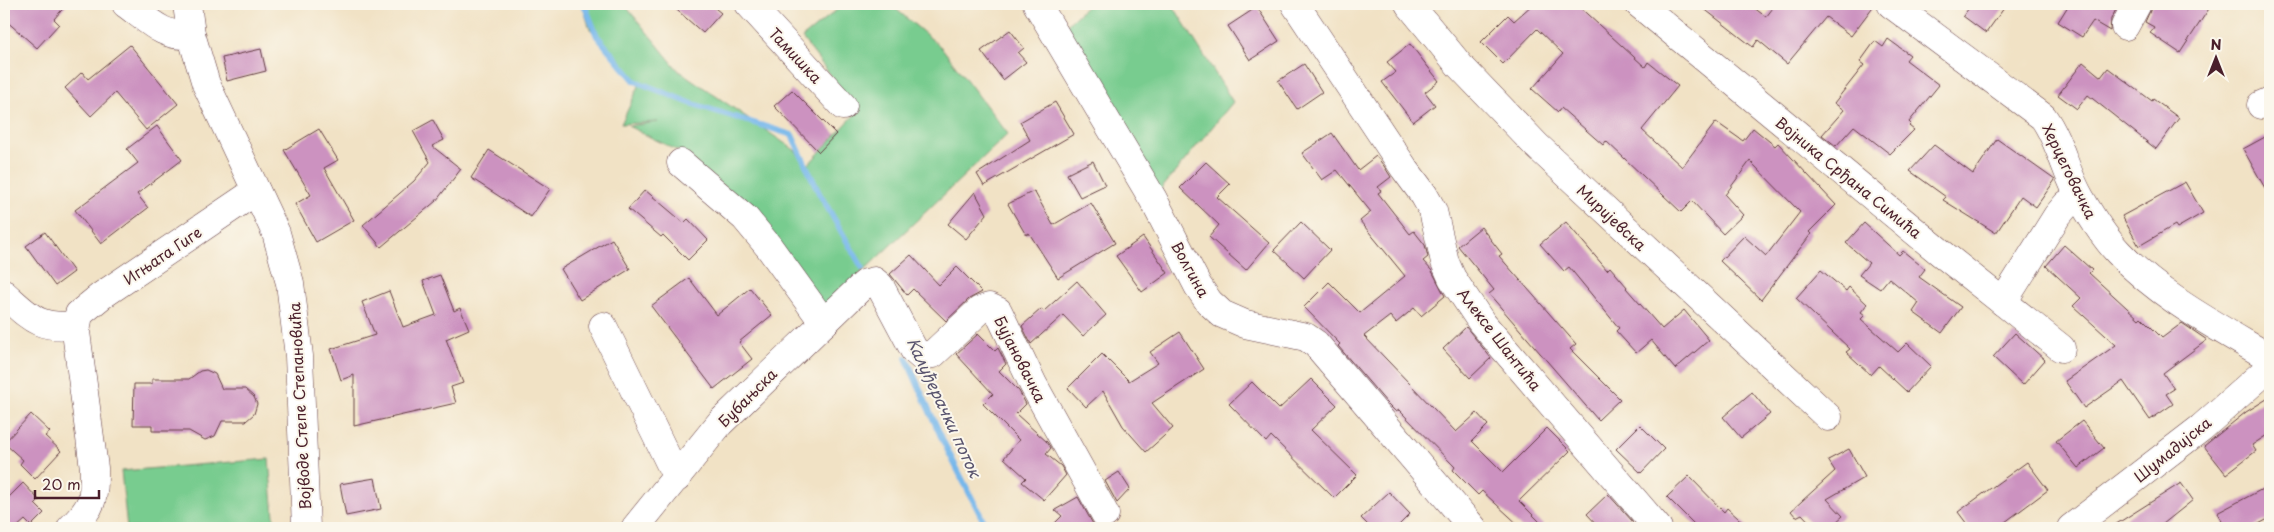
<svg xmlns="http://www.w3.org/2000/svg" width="2274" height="532" font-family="'Playpen Sans',sans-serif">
<rect width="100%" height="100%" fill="#fbf7ec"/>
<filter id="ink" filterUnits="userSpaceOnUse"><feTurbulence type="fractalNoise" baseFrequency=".02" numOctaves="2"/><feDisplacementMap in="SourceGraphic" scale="10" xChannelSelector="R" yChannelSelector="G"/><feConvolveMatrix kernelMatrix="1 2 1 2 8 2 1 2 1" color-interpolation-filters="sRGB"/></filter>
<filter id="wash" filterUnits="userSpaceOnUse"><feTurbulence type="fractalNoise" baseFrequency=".0096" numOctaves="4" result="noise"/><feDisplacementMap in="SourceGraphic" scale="20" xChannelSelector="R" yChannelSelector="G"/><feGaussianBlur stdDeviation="1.12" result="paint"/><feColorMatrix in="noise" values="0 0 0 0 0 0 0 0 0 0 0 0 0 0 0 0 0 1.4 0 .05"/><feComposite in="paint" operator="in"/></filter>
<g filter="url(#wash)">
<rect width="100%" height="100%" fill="#f1e2c5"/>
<g fill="#78cc8f" stroke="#61765d">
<path d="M582 4H624L678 70 796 151 806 167 858 111 802 38 844 4H890L942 48 1008 134 820 312 686 155 628 126 658 122 621 124 639 86 619 58 590 29Z"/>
<path d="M1089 4H1172L1233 102 1153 199 1056 35Z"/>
<path d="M269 459 275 528H127L121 471Z"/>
</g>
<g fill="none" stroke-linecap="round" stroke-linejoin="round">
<g stroke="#76b7eb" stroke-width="6">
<path d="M584 4 597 36 635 81 690 103 792 135 819 193 862 267"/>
<path d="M906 358 943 441 987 528"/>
</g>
</g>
<g id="blocks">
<g fill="#cc92c0">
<path d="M4 4H67L54 19 59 24 37 48 4 19Z"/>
<path d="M670 4H710L721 13 703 33Z"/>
<path d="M1533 4H1576L1645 67 1648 62 1678 86 1642 130 1682 167 1716 122 1743 141 1753 128 1775 146 1778 143 1836 205 1809 232 1811 234 1761 300 1720 261 1744 236 1766 256 1800 212 1750 161 1725 195 1743 215 1723 234 1692 201 1681 212 1606 141 1603 145 1561 108 1558 112 1532 89 1563 54 1537 29 1503 64 1481 42 1508 15 1514 21Z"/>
<path d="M1698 4H1749L1766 17 1776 4H1875L1851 36 1826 17 1787 64 1758 40 1753 47Z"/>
<path d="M1972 4H2007L1986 33 1963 16Z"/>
<path d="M2064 4H2119L2111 19 2110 31 2093 21 2082 37 2058 22 2068 6Z"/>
<path d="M2153 4H2212L2180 53 2150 33 2154 27 2145 22Z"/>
<path d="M1257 7 1279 41 1250 60 1228 26Z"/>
<path d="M1010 30 1024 48 1018 53 1026 62 1003 80 981 51Z"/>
<path d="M1888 39 1910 55 1906 60 1939 85 1909 122 1911 124 1909 126 1914 130 1890 154 1854 126 1836 146 1822 135 1844 110 1834 103 1864 65 1860 62 1875 41 1883 47Z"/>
<path d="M1410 44 1439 81 1425 92 1435 105 1413 122 1382 82 1396 72 1387 62Z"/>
<path d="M130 45 178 104 146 130 115 93 91 116 65 88 82 72 88 79Z"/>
<path d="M261 49 266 71 227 81 222 58Z"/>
<path d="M2083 62 2101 77 2108 68 2152 101 2153 99 2179 118 2156 149 2088 95 2077 109 2058 95Z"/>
<path d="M1304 64 1322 92 1297 109 1278 81Z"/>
<path d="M792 90 836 134 819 152 774 106Z"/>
<path d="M1055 102 1074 134 984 186 977 174 1030 140 1020 122Z"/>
<path d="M433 120 444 140 432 146 461 169 436 201 381 247 363 225 414 181 430 162 413 131Z"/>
<path d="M157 126 182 160 137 194 148 208 101 244 75 210 138 163 127 149Z"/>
<path d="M319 129 338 160 324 168 354 220 316 242 295 204 311 195 284 150Z"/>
<path d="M1332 133 1358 170 1376 156 1384 166 1391 177 1378 187 1381 191 1378 193 1410 234 1414 231 1425 245 1428 257 1423 261 1432 271 1445 296 1421 316 1414 308 1396 323 1390 316 1364 336 1456 432 1477 413 1488 425 1472 441 1503 472 1547 428 1570 451 1519 501 1546 528H1522L1482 491 1478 495 1453 470 1455 467 1399 410 1396 412 1387 403 1338 346 1340 344 1304 307 1329 282 1360 313 1405 276 1360 221 1371 212 1337 170 1322 180 1302 153Z"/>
<path d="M2265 137 2270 146V197L2243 149Z"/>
<path d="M1997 139 2055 180 2036 207 2021 196 1996 233 1943 200 1946 197 1910 171 1934 145 1973 174Z"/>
<path d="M489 150 550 189 531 217 471 178Z"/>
<path d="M1093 161 1105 185 1080 197 1067 174Z"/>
<path d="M1206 162 1230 184 1217 197 1269 243 1246 270 1209 237 1219 225 1180 188Z"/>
<path d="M2185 182 2203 213 2177 228 2175 225 2139 246 2122 216Z"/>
<path d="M645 190 684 223 688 219 708 240 688 260 663 235 661 237 628 209Z"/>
<path d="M1034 191 1053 225 1091 203 1115 243 1058 278 1029 233 1026 235 1008 204Z"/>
<path d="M975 192 987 214 966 239 948 224Z"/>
<path d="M1301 222 1330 250 1304 278 1274 250Z"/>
<path d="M1566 222 1607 270 1610 267 1627 287 1626 288 1662 329 1684 310 1709 340 1675 369 1651 340 1636 353 1616 331 1619 328 1569 267 1564 271 1540 244Z"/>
<path d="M1864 223 1899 255 1903 251 1925 269 1919 277 1961 307 1942 333 1913 312 1919 303 1889 278 1880 289 1859 275 1869 263 1846 243Z"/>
<path d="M1481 227 1502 254 1499 256 1576 344 1570 349 1620 399 1598 420 1489 294 1494 290 1458 246Z"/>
<path d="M45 232 74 272 55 286 26 246Z"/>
<path d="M1143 237 1168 273 1142 292 1116 256Z"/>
<path d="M612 239 630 269 580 300 561 269Z"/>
<path d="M2064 245 2092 270 2089 273 2139 319 2141 317 2162 338 2182 323 2207 340 2163 373 2174 389 2166 394 2173 404 2150 420 2123 381 2084 408 2065 381 2116 345 2073 306 2081 298 2046 266Z"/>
<path d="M911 255 939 285 957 267 982 292 969 299 946 321 913 289 907 295 890 274Z"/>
<path d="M1821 270 1846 291 1849 287 1867 304 1861 312 1865 315 1861 319 1898 352 1907 343 1931 366 1907 392 1879 366 1871 375 1846 352 1850 349 1796 298Z"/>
<path d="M440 275 454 311 460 308 469 329 446 339 463 383 451 387 456 403 354 426V375L341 380 331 349 375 335 362 302 389 291 403 327 436 315 423 281Z"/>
<path d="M689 278 717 315 750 288 772 315 739 342 752 359 714 389 651 306Z"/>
<path d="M1077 281 1106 315 1083 336 1063 315 1031 344 1022 326 1041 309 1044 311Z"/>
<path d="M1466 327 1491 358 1470 378 1443 349Z"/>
<path d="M1180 332 1204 369 1152 403 1173 428 1146 452 1123 426 1103 391 1086 407 1068 388 1102 354 1129 381 1158 363 1150 352Z"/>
<path d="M2015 333 2045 360 2023 385 1993 357Z"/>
<path d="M978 334 995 351 998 348 1006 364 999 371 1019 391 1026 404 1016 414 1047 442 1051 448 1046 454 1061 466 1066 475 1044 500 1022 482 1026 478 1004 458 1019 440 983 404 993 394 956 354Z"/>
<path d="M206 370 215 374 222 389H245L254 397 257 404 254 414 246 421H222L215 436 205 440 189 431H152V425H133L134 384H152V379H189L200 371Z"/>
<path d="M1311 379 1337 405 1311 430 1357 475 1334 498 1271 436 1266 442 1229 404 1252 382 1279 409Z"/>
<path d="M1752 392 1770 414 1741 438 1723 417Z"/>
<path d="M2270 397V433L2252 445 2256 451 2226 474 2204 446 2246 412Z"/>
<path d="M31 414 50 432 45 436 61 451 35 479 20 464 23 460 4 443Z"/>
<path d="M2082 421 2104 448 2078 468 2056 441Z"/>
<path d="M1640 425 1664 449 1641 473 1616 449Z"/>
<path d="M1849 449 1865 477 1827 499 1843 516 1829 528H1815L1802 514 1796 517 1791 511 1835 471 1828 460Z"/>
<path d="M2027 462 2048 490 1997 528H1970L1958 512Z"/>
<path d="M1119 472 1130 489 1117 503 1105 481Z"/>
<path d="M1689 476 1724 512 1727 508 1749 528H1698L1667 497Z"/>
<path d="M375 478 381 509 346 516 340 484Z"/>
<path d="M23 483 39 500 35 504 44 513 31 526 25 520 16 528H12L4 520V502Z"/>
<path d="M2181 483 2193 500 2158 528H2110Z"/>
<path d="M2270 485V518L2251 528H2226L2217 513Z"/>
<path d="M1389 492 1410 514 1396 528H1371L1361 518Z"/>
<path d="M1608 494 1633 522 1626 528H1600L1587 514Z"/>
<path d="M1078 497 1093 524 1089 528H1050L1062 516 1055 510Z"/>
</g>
</g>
</g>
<g filter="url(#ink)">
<use href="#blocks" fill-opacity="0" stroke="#633c42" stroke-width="1"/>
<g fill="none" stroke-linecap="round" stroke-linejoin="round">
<g stroke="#633c42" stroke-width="29">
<g id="minor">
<path d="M126 4C146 18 165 40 191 34"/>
<path d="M187 4 191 34 206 84 276 233 290 283 299 356 306 528"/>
<path d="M749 4 843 106"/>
<path d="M1037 4 1153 199 1198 286 1209 302 1222 314 1245 324 1306 337 1316 344 1473 528"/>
<path d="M1295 4 1404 168 1424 195 1433 211 1445 262 1452 278 1482 323 1658 528"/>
<path d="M1409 4 1460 66 1536 145 1828 417"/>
<path d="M1639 4 1940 252 2061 348"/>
<path d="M1891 4 2043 117C2061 142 2065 173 2081 199 2092 218 2103 236 2118 252 2160 297 2218 327 2270 358"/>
<path d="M2125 26 2137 4"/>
<path d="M2261 105 2270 101"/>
<path d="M681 163 745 218 769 247 824 323"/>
<path d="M4 294C31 318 38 329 76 325"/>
<path d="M2003 302 2057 216 2067 204 2079 197"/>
<path d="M603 326 677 478"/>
<path d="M71 528C94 505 94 500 94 468L76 332 79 314 101 296 256 191"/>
<path d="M635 528 720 423 860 288 866 283 874 281 880 286 914 350 921 356 933 354 980 310 989 307 998 311 1033 384 1105 514"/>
<path d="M2071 528 2201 428 2270 367"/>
</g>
</g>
<use href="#minor" stroke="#fff" stroke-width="28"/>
</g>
</g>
<g text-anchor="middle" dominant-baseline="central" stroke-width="4" stroke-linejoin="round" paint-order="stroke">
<g font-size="15" fill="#4a1f2b" stroke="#fbf7ec">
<text transform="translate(796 55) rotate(47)">Тамишка</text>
<text transform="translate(2070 171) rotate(64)">Херцеговачка</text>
<text transform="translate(1849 177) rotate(39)">Војника Срђана Симића</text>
<text transform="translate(1612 217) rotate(43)">Миријевска</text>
<text transform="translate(162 255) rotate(-34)">Игњата Гиге</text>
<text transform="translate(1191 269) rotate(61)">Волгина</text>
<text transform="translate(1500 339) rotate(52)">Алексе Шантића</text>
<text transform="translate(1021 359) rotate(63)">Бујановачка</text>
<text transform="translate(747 397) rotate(-45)">Бубањска</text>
<text transform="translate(299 406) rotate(-93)">Војводе Степе Степановића</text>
<text transform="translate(2172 449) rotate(-39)">Шумадијска</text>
</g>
<g font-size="16" font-style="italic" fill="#59546e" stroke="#fbf7ec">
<text transform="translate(945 407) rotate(65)">Калуђерачки поток</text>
</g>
</g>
<rect width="2274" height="532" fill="none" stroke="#fbf7ec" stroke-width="20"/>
<g transform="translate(2216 58)" stroke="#fbf7ec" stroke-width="4" paint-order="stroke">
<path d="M0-4L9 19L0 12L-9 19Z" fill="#4a1f2b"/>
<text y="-8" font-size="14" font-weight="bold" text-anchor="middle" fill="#4a1f2b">N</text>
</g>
<path d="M35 490v8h64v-8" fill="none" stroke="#4a1f2b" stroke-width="2.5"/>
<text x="42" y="490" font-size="15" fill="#4a1f2b" stroke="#fbf7ec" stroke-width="4" paint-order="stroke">20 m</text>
</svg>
